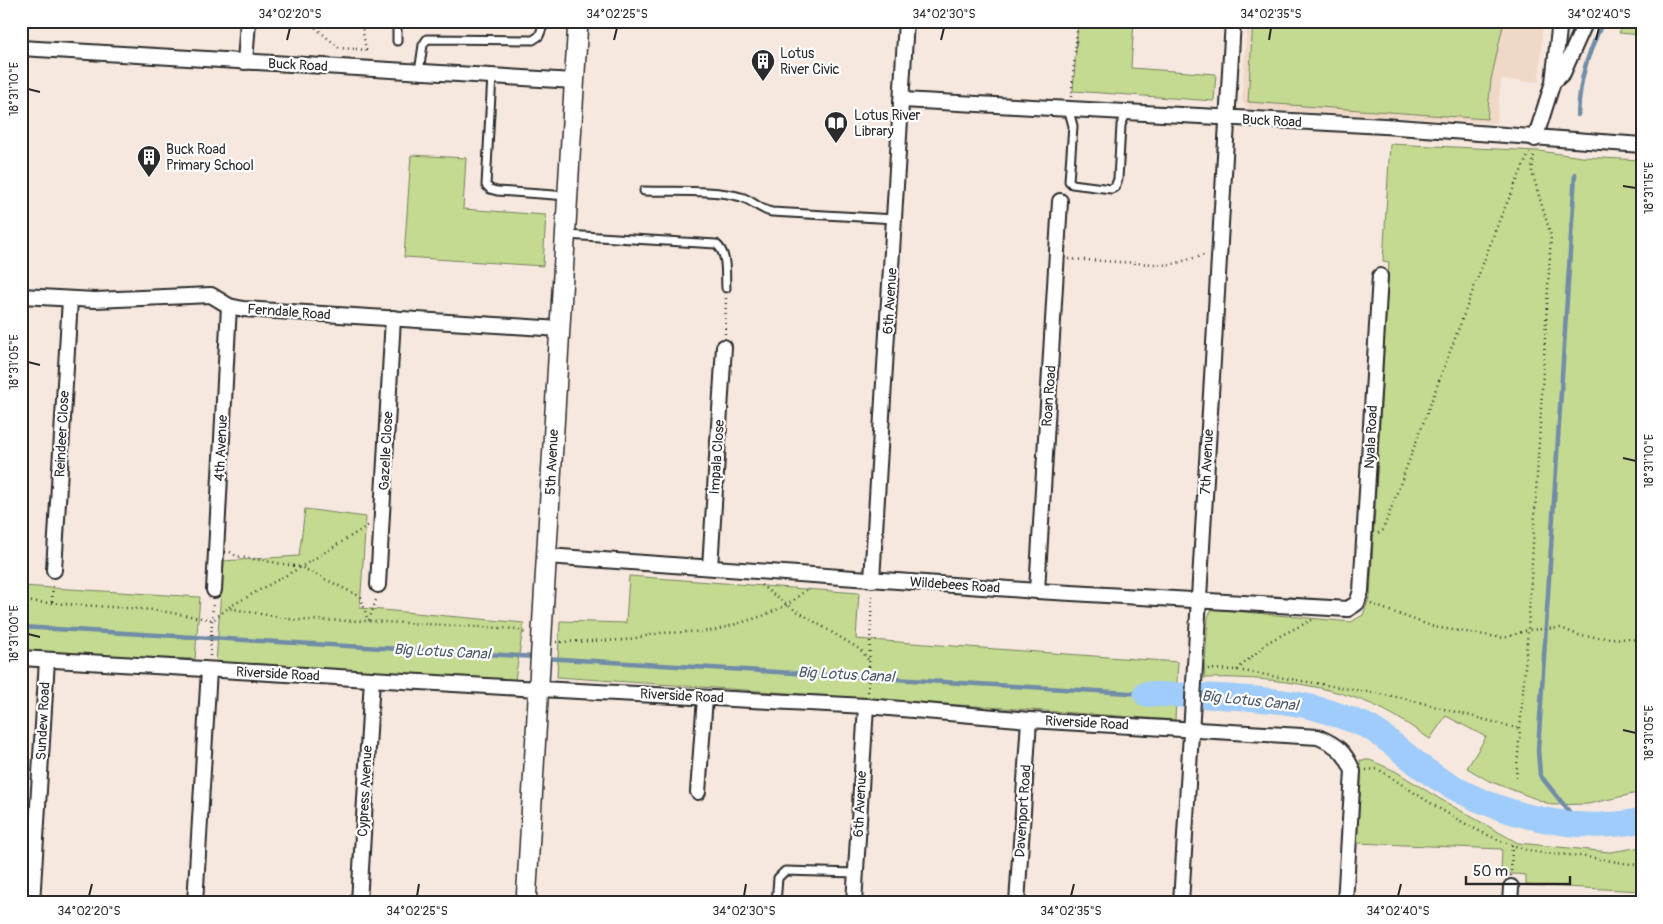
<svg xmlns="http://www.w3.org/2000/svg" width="1663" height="924" font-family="Pangolin,sans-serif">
<rect width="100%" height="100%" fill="#f6e8de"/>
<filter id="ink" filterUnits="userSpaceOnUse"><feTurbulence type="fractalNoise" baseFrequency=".02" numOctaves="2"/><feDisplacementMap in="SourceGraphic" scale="10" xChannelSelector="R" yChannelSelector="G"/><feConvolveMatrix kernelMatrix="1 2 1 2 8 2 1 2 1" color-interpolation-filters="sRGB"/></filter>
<g filter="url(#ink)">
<path fill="#f0d8c7" d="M1247 21H1543L1539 82 1501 80 1497 123 1249 109 1242 101Z"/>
<g fill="#c3da90" stroke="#77825e">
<path d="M1078 21H1134L1131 68 1216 74 1214 101 1073 91Z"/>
<path d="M1253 21H1504L1491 80 1487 119 1248 102Z"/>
<path d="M1625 21H1642V35L1619 33Z"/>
<path d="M1390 144 1539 151 1582 157 1642 160V792L1588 804 1552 805 1489 781 1467 768 1486 737 1446 716 1430 739C1415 729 1400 718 1384 710 1333 684 1261 676 1204 678L1208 617 1212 609 1351 622 1363 615 1370 596 1389 262 1383 261Z"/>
<path d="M411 155 466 158 463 209 546 215 543 266 404 257Z"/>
<path d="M305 509 366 517 360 608 524 623 515 680 216 663 223 561 299 556Z"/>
<path d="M629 576 859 593 856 639 1178 662 1175 720 557 677 560 621 626 623Z"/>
<path d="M21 586 200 597 195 659 21 654Z"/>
<path d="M1360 760H1370L1395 771 1440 799 1518 843 1610 852 1642 847V891L1526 885V875L1501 873 1502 849 1357 843 1361 781Z"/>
</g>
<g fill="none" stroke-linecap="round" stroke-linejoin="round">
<g stroke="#718ca7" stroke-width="4.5">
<path d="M1578 115C1580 75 1587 57 1603 21"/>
<path d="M1575 174 1538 750 1540 775 1578 823"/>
<path d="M21 627 536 657"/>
<path d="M544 658 1146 694"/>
</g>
<path stroke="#9fccfa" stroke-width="25" d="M1146 694C1196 696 1248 696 1297 704 1320 708 1341 716 1362 724 1381 731 1411 761 1430 773 1487 812 1574 836 1642 820"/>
<g stroke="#2b2b2b" stroke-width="11">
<g id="lane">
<path d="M397 41V21"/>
<path d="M419 72 423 45 427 39 533 40 539 36 545 21"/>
<path d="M492 76 486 185 490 189 497 191 568 196"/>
<path d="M1069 111 1073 126 1069 181 1072 184 1111 189 1115 187 1118 179 1121 125 1126 114"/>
<path d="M644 191C671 192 716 189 741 197 752 200 760 210 772 212L895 219"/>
<path d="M566 235 716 244C728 253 725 273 726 288"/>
<path d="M776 903 778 878 785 871 856 873"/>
<path d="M1415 903H1422"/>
</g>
</g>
<g stroke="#2b2b2b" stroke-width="18">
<g id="street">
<path d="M21 48 574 81"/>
<path d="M245 62 248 21"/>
<path d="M1553 82 1563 73 1586 21"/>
<path d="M902 100 1384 126 1642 145"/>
<path d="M1535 139 1553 82 1560 21"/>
<path d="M21 296 95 300 211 295 229 306 243 309 560 329"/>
<path d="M547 556 1037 591 1348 609 1357 603 1361 591 1380 276"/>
<path d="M710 567 724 347"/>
<path d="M54 570 70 299"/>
<path d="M872 580 906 21"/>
<path d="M378 585 393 318"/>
<path d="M214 590 229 306"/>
<path d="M1037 591 1060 201"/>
<path d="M21 658 521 688 866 706 1029 720 1318 737C1337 745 1345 752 1353 771L1345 903"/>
<path d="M698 792 705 698"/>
<path d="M32 903 47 660"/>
<path d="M195 903 209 670"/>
<path d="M359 903 372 679"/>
<path d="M854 903 866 706"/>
<path d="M1017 903 1029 720"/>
<path d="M1181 903 1233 21"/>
<path d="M1510 903 1511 887"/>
</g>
</g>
<g stroke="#2b2b2b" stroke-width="22">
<path id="secondary" d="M526 903 578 21"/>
</g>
<g stroke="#2b2b2b" stroke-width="2.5" stroke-dasharray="1 4" stroke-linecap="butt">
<path d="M308 21 339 48 356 49"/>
<path d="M356 49 366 50 361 21"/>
<path d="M1071 97 1078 21"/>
<path d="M1069 259 1170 265 1207 254"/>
<path d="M725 334 726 297"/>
<path d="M1378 533 1383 530 1499 221 1530 151"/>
<path d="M230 552 236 556 301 567 361 597 368 621"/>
<path d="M761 585 787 605 861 650 869 661"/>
<path d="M21 601 155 610 213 620 228 608 295 620 368 621 517 629 527 634"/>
<path d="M52 602 53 583"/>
<path d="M1371 604 1434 627 1504 638 1528 630 1561 628 1581 636 1642 640"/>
<path d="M229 607 301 567 369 525"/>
<path d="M369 620 377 597"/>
<path d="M556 642 625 640 661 633 713 631 763 616 787 605 809 588"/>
<path d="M210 656 213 604"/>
<path d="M1208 669 1237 670 1403 698 1520 729"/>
<path d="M1237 670 1268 642 1312 620"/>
<path d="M868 692 872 593"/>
<path d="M1366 770 1378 769C1425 799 1481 840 1536 852 1552 855 1569 854 1586 857 1604 859 1623 864 1642 865"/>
<path d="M1516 778 1528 630 1551 236 1532 172 1534 153"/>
<path d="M1511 876 1512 844"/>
</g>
<use href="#lane" stroke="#fff" stroke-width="7"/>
<use href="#street" stroke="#fff" stroke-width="14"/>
<use href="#secondary" stroke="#fff" stroke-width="19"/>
</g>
</g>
<path fill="none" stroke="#2b2b2b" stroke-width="2" d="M287 40 290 28M614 40 617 28M941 40 944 28M1269 40 1271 28M1596 40 1599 28M28 89 40 92M1623 186 1636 188M28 362 40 365M1623 458 1636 461M28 634 40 637M1623 730 1636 733M89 896 92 884M417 896 419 884M744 896 746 884M1071 896 1074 884M1398 896 1401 884"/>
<defs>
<g id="building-pin" transform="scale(1.25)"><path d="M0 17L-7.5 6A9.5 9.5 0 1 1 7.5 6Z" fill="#2b2b2b" stroke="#fff"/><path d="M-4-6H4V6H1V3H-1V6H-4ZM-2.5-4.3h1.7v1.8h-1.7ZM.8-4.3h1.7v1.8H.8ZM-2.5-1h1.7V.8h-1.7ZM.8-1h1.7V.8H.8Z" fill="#fff"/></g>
<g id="library-pin" transform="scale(1.25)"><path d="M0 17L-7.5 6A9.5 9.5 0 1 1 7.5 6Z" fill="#2b2b2b" stroke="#fff"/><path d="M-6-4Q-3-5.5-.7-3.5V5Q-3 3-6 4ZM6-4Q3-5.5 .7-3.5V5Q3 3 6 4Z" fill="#fff"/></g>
</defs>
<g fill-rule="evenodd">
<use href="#building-pin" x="763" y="61"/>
<use href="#library-pin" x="836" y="123"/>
<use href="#building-pin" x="149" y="157"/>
</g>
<g text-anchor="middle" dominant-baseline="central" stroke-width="4.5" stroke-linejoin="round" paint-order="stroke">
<g font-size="14" fill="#2b2b2b" stroke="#fff" text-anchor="start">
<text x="780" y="53">Lotus<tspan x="780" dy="16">River Civic</tspan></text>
<text x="854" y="115">Lotus River<tspan x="854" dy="16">Library</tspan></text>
<text x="166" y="149">Buck Road<tspan x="166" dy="16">Primary School</tspan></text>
</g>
<g font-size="14" fill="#2b2b2b" stroke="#fff">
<text transform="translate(298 65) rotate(3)">Buck Road</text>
<text transform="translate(1272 121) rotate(3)">Buck Road</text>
<text transform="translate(890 301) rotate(-86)">6th Avenue</text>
<text transform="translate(289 312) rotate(4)">Ferndale Road</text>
<text transform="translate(1049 396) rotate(-86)">Roan Road</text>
<text transform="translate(62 434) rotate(-87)">Reindeer Close</text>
<text transform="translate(1371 437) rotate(-87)">Nyala Road</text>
<text transform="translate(221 448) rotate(-87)">4th Avenue</text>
<text transform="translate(386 451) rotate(-87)">Gazelle Close</text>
<text transform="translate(717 457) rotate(-86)">Impala Close</text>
<text transform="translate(552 462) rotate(-87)">5th Avenue</text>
<text transform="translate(1207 462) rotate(-87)">7th Avenue</text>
<text transform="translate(955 585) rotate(4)">Wildebees Road</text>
<text transform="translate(278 674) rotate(3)">Riverside Road</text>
<text transform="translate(682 696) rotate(3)">Riverside Road</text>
<text transform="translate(43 721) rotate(-87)">Sundew Road</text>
<text transform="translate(1087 723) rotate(3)">Riverside Road</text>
<text transform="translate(365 791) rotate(-87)">Cypress Avenue</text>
<text transform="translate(860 804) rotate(-87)">6th Avenue</text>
<text transform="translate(1023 811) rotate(-86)">Davenport Road</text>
</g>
<g font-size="15" font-style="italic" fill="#4e5b69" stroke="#fff">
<text transform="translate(442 652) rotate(3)">Big Lotus Canal</text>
<text transform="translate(846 675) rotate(3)">Big Lotus Canal</text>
<text transform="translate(1250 701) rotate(6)">Big Lotus Canal</text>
</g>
</g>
<rect width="1663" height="924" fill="none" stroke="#fff" stroke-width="55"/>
<path d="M1466 876v8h104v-8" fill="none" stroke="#2b2b2b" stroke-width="2.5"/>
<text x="1473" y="876" font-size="15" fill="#2b2b2b" stroke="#ffffff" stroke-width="4" paint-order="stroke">50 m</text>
<rect x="28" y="28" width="1608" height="868" fill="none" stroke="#2b2b2b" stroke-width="2"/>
<g font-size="12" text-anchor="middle" fill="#2b2b2b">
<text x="290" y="18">34°02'20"S</text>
<text x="617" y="18">34°02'25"S</text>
<text x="944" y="18">34°02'30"S</text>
<text x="1271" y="18">34°02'35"S</text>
<text x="1599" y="18">34°02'40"S</text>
<text transform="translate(14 89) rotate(-90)" y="4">18°31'10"E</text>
<text transform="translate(1649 188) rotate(-90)" y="4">18°31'15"E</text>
<text transform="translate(14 362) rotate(-90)" y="4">18°31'05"E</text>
<text transform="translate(1649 461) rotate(-90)" y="4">18°31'10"E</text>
<text transform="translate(14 634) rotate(-90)" y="4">18°31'00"E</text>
<text transform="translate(1649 733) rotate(-90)" y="4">18°31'05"E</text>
<text x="89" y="915">34°02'20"S</text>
<text x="417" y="915">34°02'25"S</text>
<text x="744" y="915">34°02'30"S</text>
<text x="1071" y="915">34°02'35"S</text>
<text x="1398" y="915">34°02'40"S</text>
</g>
</svg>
